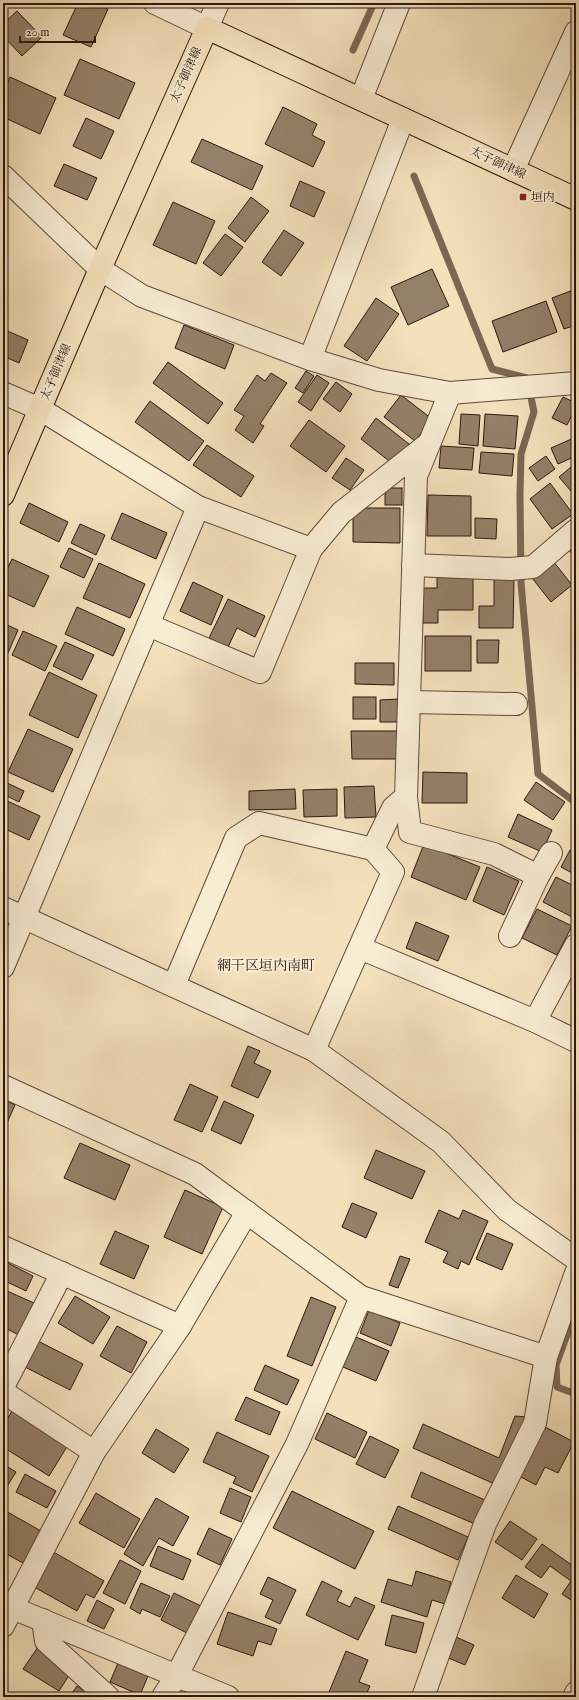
<svg xmlns="http://www.w3.org/2000/svg" width="579" height="1700" font-family="'IM FELL English','Noto Serif JP',serif">
<rect width="100%" height="100%" fill="#f4e1bc"/>
<filter id="stains"><feTurbulence type="fractalNoise" baseFrequency=".005" numOctaves="4"/><feColorMatrix values="0 0 0 0 .2 0 0 0 0 .09 0 0 0 0 .02 0 0 0 .5 -.17"/></filter>
<radialGradient id="worn" r=".72"><stop offset=".6" stop-color="#630" stop-opacity="0"/><stop offset="1" stop-color="#630" stop-opacity=".3"/></radialGradient>
<g fill="none" stroke-linecap="round" stroke-linejoin="round">
<g stroke="#7b6854" stroke-width="7">
<path d="M353 50 374 3"/>
<path d="M414 176 492 369 527 378 534 412 521 454 520 495 521 583 538 774 576 803"/>
<path d="M576 1310 556 1365 557 1387 576 1394"/>
</g>
</g>
<g fill="#948169" stroke="#2b1810">
<path d="M78 3H93L108 9 91 47 63 35Z"/>
<path d="M17 11 42 37 22 56 3 36V24Z"/>
<path d="M80 59 135 83 119 119 64 95Z"/>
<path d="M10 77 56 98 40 134 3 117V92Z"/>
<path d="M283 107 317 124 312 135 325 142 313 167 265 144Z"/>
<path d="M86 118 114 131 101 159 73 146Z"/>
<path d="M202 139 263 166 252 190 191 162Z"/>
<path d="M64 164 97 178 87 200 54 186Z"/>
<path d="M300 181 325 192 314 217 290 206Z"/>
<path d="M251 197 269 211 245 242 228 228Z"/>
<path d="M173 202 215 221 196 264 153 245Z"/>
<path d="M284 230 304 243 281 276 262 262Z"/>
<path d="M225 234 243 247 221 276 203 263Z"/>
<path d="M432 269 449 306 408 325 391 287Z"/>
<path d="M576 289V325L564 329 552 298Z"/>
<path d="M376 298 399 314 367 361 344 346Z"/>
<path d="M546 301 557 332 503 352 492 321Z"/>
<path d="M184 325 234 345 225 369 175 348Z"/>
<path d="M3 329 28 340 19 363 3 356Z"/>
<path d="M168 362 223 403 208 424 153 383Z"/>
<path d="M306 371 314 376 303 393 295 388Z"/>
<path d="M271 373 287 383 260 424 264 426 253 443 235 430 244 416 234 410 257 375 265 381Z"/>
<path d="M317 375 329 383 311 411 298 402Z"/>
<path d="M336 382 352 394 340 412 323 399Z"/>
<path d="M401 395 432 419 415 441 384 417Z"/>
<path d="M563 397 576 403V407L567 425 552 418Z"/>
<path d="M150 401 204 441 189 461 135 422Z"/>
<path d="M461 414 480 415 478 446 459 444Z"/>
<path d="M485 414 518 416 515 449 483 446Z"/>
<path d="M376 418 409 444 393 464 361 439Z"/>
<path d="M309 420 345 446 326 472 290 446Z"/>
<path d="M576 437V456L558 464 551 448Z"/>
<path d="M207 445 254 476 241 497 193 465Z"/>
<path d="M441 446 474 448 472 470 439 468Z"/>
<path d="M481 452 514 454 512 476 479 473Z"/>
<path d="M546 456 555 469 538 481 529 468Z"/>
<path d="M346 458 364 470 350 490 332 478Z"/>
<path d="M576 463V497L559 477Z"/>
<path d="M550 483 573 514 552 529 530 499Z"/>
<rect x="385" y="488" width="17" height="17"/>
<path d="M428 495 471 496V536H427Z"/>
<path d="M29 503 68 522 59 542 20 523Z"/>
<path d="M353 508H400V543L353 542Z"/>
<path d="M122 513 167 533 156 559 111 539Z"/>
<path d="M475 518 497 519 496 539 475 538Z"/>
<path d="M80 524 105 535 96 555 71 543Z"/>
<path d="M576 544V559L569 550Z"/>
<path d="M69 548 93 559 84 578 60 567Z"/>
<path d="M12 559 49 576 34 607 3 593V577Z"/>
<path d="M553 561 572 585 551 602 532 578Z"/>
<path d="M99 563 145 584 130 618 83 598Z"/>
<path d="M437 575H473V610H438V623H423V588H437Z"/>
<path d="M494 578H514L513 628H479V606H494Z"/>
<path d="M193 582 223 596 211 625 180 611Z"/>
<path d="M228 599 265 616 255 637 237 628 228 647 209 638Z"/>
<path d="M77 607 125 629 113 656 65 634Z"/>
<path d="M3 623 18 630 8 653 3 650Z"/>
<path d="M23 631 57 646 45 671 12 655Z"/>
<rect x="425" y="636" width="46" height="35"/>
<path d="M477 640H499L498 663H477Z"/>
<path d="M65 642 94 655 82 680 53 666Z"/>
<path d="M355 663H394V685L355 684Z"/>
<path d="M49 672 97 695 78 738 29 715Z"/>
<rect x="353" y="697" width="23" height="22"/>
<path d="M399 699V722H380V700Z"/>
<path d="M28 729 73 749 53 792 8 772Z"/>
<path d="M351 731H400V759H352Z"/>
<path d="M423 772 467 773V803H422Z"/>
<path d="M3 781 24 791 19 802 3 794Z"/>
<path d="M536 782 565 802 553 820 524 800Z"/>
<path d="M374 786 376 817 345 818 344 787Z"/>
<path d="M295 789 296 809 249 810V791Z"/>
<path d="M337 789V816L304 817 303 790Z"/>
<path d="M3 799 40 816 29 840 3 828Z"/>
<path d="M518 814 552 830 542 852 508 837Z"/>
<path d="M424 844 480 867 466 900 411 877Z"/>
<path d="M570 850 576 852V875L561 867Z"/>
<path d="M487 867 519 881 504 915 473 901Z"/>
<path d="M556 877 576 887V919L543 902Z"/>
<path d="M537 909 572 926 557 955 522 938Z"/>
<path d="M416 922 449 936 438 961 406 948Z"/>
<path d="M248 1046 260 1051 254 1063 271 1071 258 1098 231 1086Z"/>
<path d="M190 1084 218 1097 202 1132 174 1120Z"/>
<path d="M3 1099 15 1105 3 1132Z"/>
<path d="M224 1101 254 1115 241 1144 211 1130Z"/>
<path d="M80 1143 130 1165 115 1200 64 1178Z"/>
<path d="M376 1150 425 1171 412 1199 364 1178Z"/>
<path d="M185 1190 223 1207 202 1254 164 1237Z"/>
<path d="M352 1203 377 1213 366 1238 342 1227Z"/>
<path d="M439 1210 459 1219 463 1210 488 1221 469 1265 461 1261 458 1269 443 1262 448 1252 425 1242Z"/>
<path d="M115 1231 149 1246 134 1279 100 1264Z"/>
<path d="M487 1233 513 1244 502 1270 476 1259Z"/>
<path d="M400 1256 410 1259 398 1288 389 1285Z"/>
<path d="M8 1263 33 1276 26 1291 3 1280V1273Z"/>
<path d="M5 1290 36 1304 21 1336 5 1328 8 1320 3 1317V1294Z"/>
<path d="M75 1296 110 1317 93 1344 58 1323Z"/>
<path d="M311 1297 336 1307 312 1366 287 1356Z"/>
<path d="M369 1310 400 1323 391 1346 360 1333Z"/>
<path d="M117 1326 147 1342 131 1373 100 1356Z"/>
<path d="M356 1337 389 1351 376 1381 343 1367Z"/>
<path d="M38 1341 83 1364 70 1390 25 1367Z"/>
<path d="M265 1365 299 1380 287 1405 254 1390Z"/>
<path d="M246 1397 280 1412 270 1435 235 1420Z"/>
<path d="M12 1411 68 1445 49 1476 3 1447V1426Z"/>
<path d="M327 1413 367 1432 355 1458 315 1439Z"/>
<path d="M515 1416 528 1417 497 1485 413 1448 423 1424 499 1458Z"/>
<path d="M545 1427 574 1442 558 1473 545 1467 536 1485 519 1476Z"/>
<path d="M156 1429 189 1449 174 1473 142 1453Z"/>
<path d="M217 1432 269 1456 252 1492 233 1483 236 1477 203 1462Z"/>
<path d="M370 1436 399 1450 385 1478 356 1464Z"/>
<path d="M3 1464 16 1472 3 1493Z"/>
<path d="M421 1472 485 1500 475 1524 411 1497Z"/>
<path d="M25 1474 56 1491 47 1508 16 1492Z"/>
<path d="M230 1488 251 1497 241 1522 220 1513Z"/>
<path d="M292 1491 374 1531 355 1569 273 1528Z"/>
<path d="M96 1493 140 1519 124 1548 79 1523Z"/>
<path d="M156 1498 189 1517 173 1546 159 1538 143 1566 124 1554Z"/>
<path d="M398 1506 468 1537 458 1560 388 1529Z"/>
<path d="M4 1510 41 1531 23 1563 3 1552Z"/>
<path d="M510 1521 537 1539 522 1560 495 1542Z"/>
<path d="M209 1528 232 1539 220 1565 197 1554Z"/>
<path d="M542 1544 576 1568 575 1603 562 1594 571 1581 550 1566 541 1578 525 1567Z"/>
<path d="M158 1546 191 1560 183 1580 150 1566Z"/>
<path d="M50 1550 104 1581 94 1598 86 1594 77 1611 34 1587Z"/>
<path d="M120 1560 141 1571 125 1604 103 1593Z"/>
<path d="M416 1571 451 1582 445 1604 432 1600 427 1617 381 1602 388 1579 412 1586Z"/>
<path d="M516 1575 548 1594 534 1618 502 1598Z"/>
<path d="M268 1577 296 1590 280 1624 265 1617 273 1600 260 1594Z"/>
<path d="M322 1581 342 1591 337 1601 350 1607 355 1597 375 1606 358 1640 306 1615Z"/>
<path d="M141 1583 170 1596 160 1617 142 1609 140 1614 130 1608Z"/>
<path d="M174 1593 201 1606 187 1633 161 1620Z"/>
<path d="M97 1600 114 1609 104 1629 87 1621Z"/>
<path d="M228 1612 277 1629 271 1645 258 1641 253 1656 217 1644Z"/>
<path d="M392 1615 424 1623 416 1653 385 1645Z"/>
<path d="M456 1637 474 1645 465 1665 446 1657Z"/>
<path d="M38 1647 73 1669 59 1691 23 1669Z"/>
<path d="M346 1651 368 1660 359 1682 370 1686 365 1697H327Z"/>
<path d="M118 1663 148 1676 140 1695 110 1682Z"/>
<path d="M77 1686 93 1697H69Z"/>
</g>
<g fill="none" stroke-linecap="round" stroke-linejoin="round">
<g stroke="#5d4a3b" stroke-width="24">
<g id="minor">
<path d="M155 3 207 28 218 3"/>
<path d="M361 99 399 3"/>
<path d="M513 170 576 32"/>
<path d="M3 176 100 269 142 296 310 359 379 380 450 393 576 383"/>
<path d="M310 359 403 119"/>
<path d="M3 393 40 409 198 507 3 967"/>
<path d="M311 549 341 513 427 445"/>
<path d="M413 565 510 569 533 567 576 530"/>
<path d="M148 625 260 672 311 549 198 507"/>
<path d="M409 702 516 704"/>
<path d="M406 797 410 832 494 854 538 876"/>
<path d="M373 849 393 808 406 797 416 476 450 393"/>
<path d="M3 908 314 1050 441 1142 507 1210 576 1259"/>
<path d="M510 936 538 876 551 853"/>
<path d="M360 948 535 1021 576 1041"/>
<path d="M174 985 236 838 259 823 373 849 393 872 314 1050"/>
<path d="M535 1021 576 945"/>
<path d="M3 1086 195 1174 361 1297 546 1357"/>
<path d="M3 1247 180 1326"/>
<path d="M3 1387 62 1273"/>
<path d="M3 1392 94 1452"/>
<path d="M3 1604 228 1697"/>
<path d="M43 1620 46 1641 108 1697"/>
<path d="M3 1626 94 1452 180 1326 247 1212"/>
<path d="M163 1697 177 1675 297 1444 361 1297"/>
<path d="M423 1697 485 1524 535 1423 546 1357 576 1273"/>
<path d="M574 1697 576 1693"/>
</g>
</g>
<g stroke="#2b1810" stroke-width="24">
<path id="major" d="M3 495 100 269 207 28 576 199"/>
</g>
<use href="#minor" stroke="#f8ecd3" stroke-width="22"/>
<use href="#major" stroke="#f4e1bc" stroke-width="22"/>
</g>
<rect fill="#8f2418" stroke="#f8ecd3" stroke-width="1.5" x="519" y="193" width="8" height="8" rx="2"/>
<g text-anchor="middle" dominant-baseline="central" stroke-width="4" stroke-linejoin="round" paint-order="stroke">
<g font-size="12" fill="#2b1810" stroke="#f8ecd3">
<text transform="translate(186 75) rotate(-66)">太子御津線</text>
<text transform="translate(498 163) rotate(25)">太子御津線</text>
<text transform="translate(56 372) rotate(-67)">太子御津線</text>
</g>
<g font-size="12" fill="#2b1810" stroke="#f8ecd3" text-anchor="start">
<text x="531" y="197">垣内</text>
</g>
<g font-size="14" fill="#2b1810" stroke="#f8ecd3">
<text x="266" y="966">網干区垣内南町</text>
</g>
</g>
<rect width="579" height="1700" fill="none" stroke="#f4e1bc" stroke-width="16"/>
<rect x="4" y="4" width="571" height="1692" fill="none" stroke="#2b1810" stroke-width="2"/>
<rect x="8" y="8" width="563" height="1684" fill="none" stroke="#2b1810"/>
<path d="M20 36v6h75v-6" fill="none" stroke="#2b1810" stroke-width="2"/>
<text x="26" y="36" font-size="12" fill="#2b1810" stroke="#f8ecd3" stroke-width="3" paint-order="stroke">20 m</text>
<rect width="100%" height="100%" filter="url(#stains)"/>
<rect width="100%" height="100%" fill="url(#worn)"/>
</svg>
